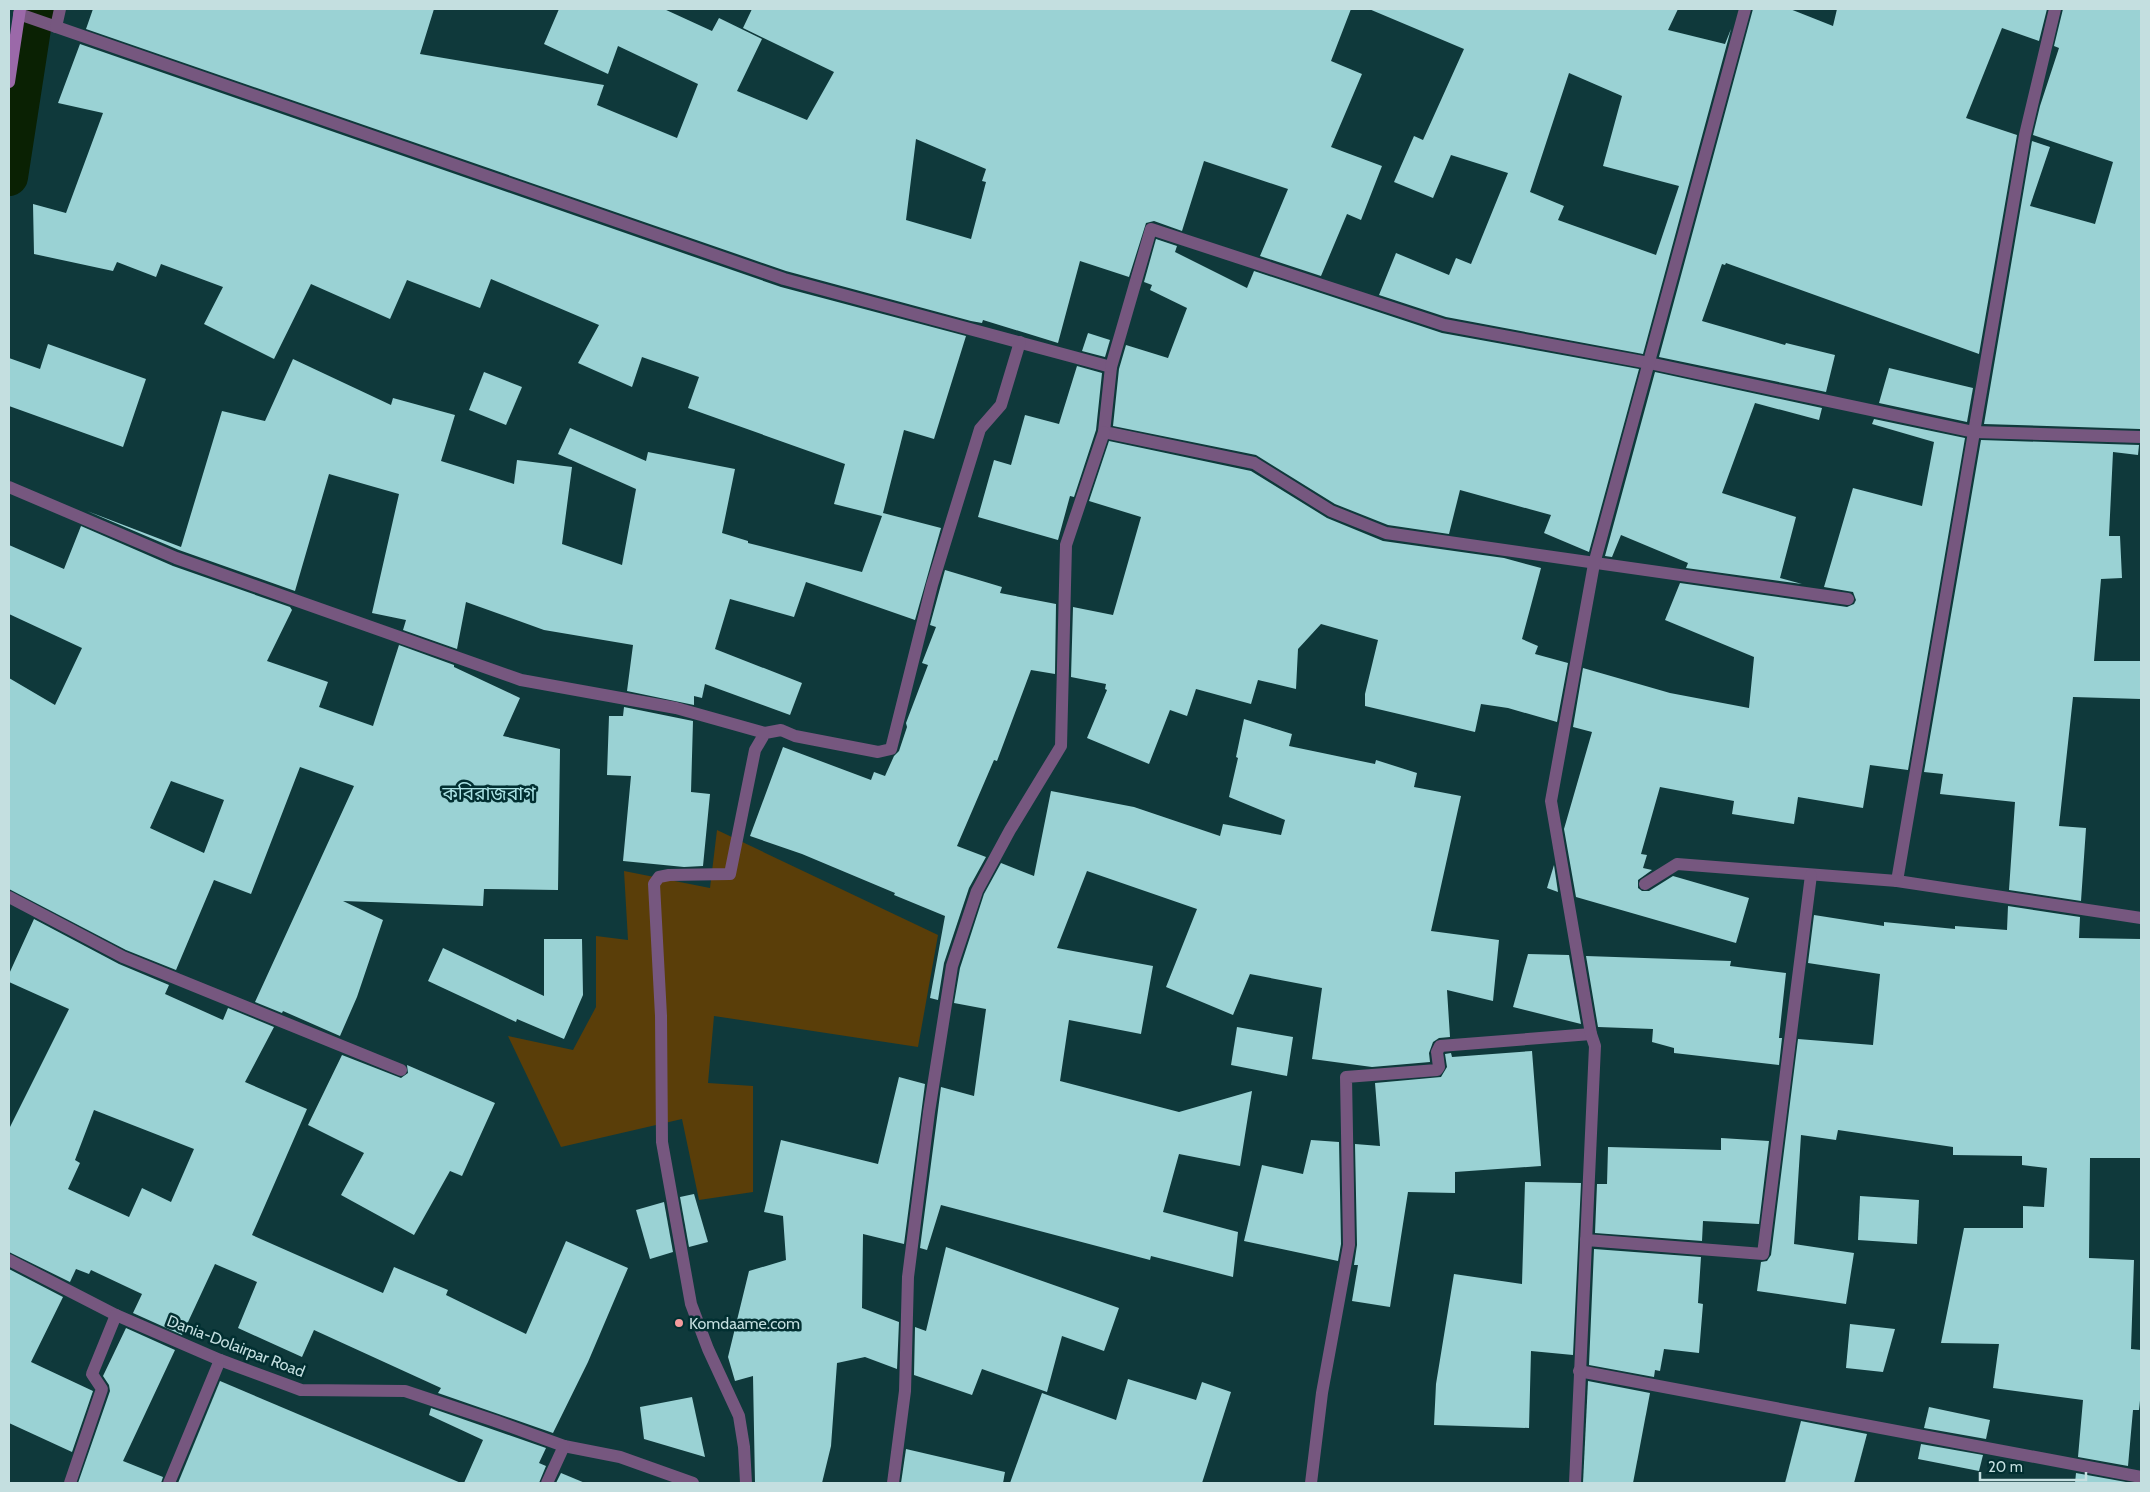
<svg xmlns="http://www.w3.org/2000/svg" width="2150" height="1492" font-family="Cabin,'Noto Sans Bengali',sans-serif">
<rect width="100%" height="100%" fill="#0f393b"/>
<path fill="#5a3e09" d="M717 830 938 935 918 1047 714 1016 708 1083 753 1086V1192L699 1200 682 1119 561 1147 508 1036 573 1050 596 1007V936L628 940 624 871 710 888Z"/>
<g fill="none" stroke-linecap="round" stroke-linejoin="round">
<path stroke="#0a2103" stroke-width="38" d="M9 177 35 9"/>
</g>
<g fill="#9ad2d4" fill-rule="evenodd">
<path d="M93 9H434L420 54 604 85 597 105 677 138 698 84 618 46 608 74 544 44 559 9H664L712 31 719 18 762 39 737 91 807 120 834 72 743 28 752 9H1351L1331 61 1362 74 1331 147 1382 166 1361 220 1347 214 1321 276 1260 256 1288 189 1204 161 1182 231 1154 221 1146 223 1129 277 1080 261 1058 343 983 320 982 323 971 321 786 271 86 29ZM916 139 986 169 982 181 986 182 971 239 906 220Z"/>
<path d="M1369 9H1678L1668 30 1725 44 1731 29 1643 354 1446 317 1379 295 1396 253 1449 275 1456 258 1471 264 1508 173 1451 155 1433 198 1394 182 1414 136 1423 140 1464 49ZM1569 73 1622 96 1603 166 1679 186 1656 255 1558 220 1564 206 1530 192Z"/>
<path d="M1753 9H1790L1833 26 1837 9H2047L2039 41 2002 28 1966 118 2017 135 1979 354 1726 263 1725 265 1722 264 1702 321 1785 345 1786 343 1835 355 1826 392 1659 357Z"/>
<path d="M2063 9H2141L2140 429 1984 424 2032 141 2050 147 2030 206 2095 224 2113 162 2033 135 2040 106 2059 48 2054 46Z"/>
<path d="M80 44 781 287 966 336 934 439 904 430 883 513 941 528 915 620 806 582 794 617 730 599 715 649 802 683 790 715 705 684 702 698 694 696V705L627 691 633 645 544 630 466 602 457 649 403 630 406 620 372 613 399 494 329 474 295 591 179 550 87 511 181 547 222 411 265 421 293 359 391 405 393 398 455 415 441 461 514 484 517 460 572 467 562 544 622 565 636 489 558 454 570 428 646 461 648 452 735 469 722 533 748 541V543L862 572 882 516 834 504 845 464 688 408 699 377 642 357 632 387 578 363 599 325 491 279 480 308 407 280 390 319 311 284 274 359 204 324 223 287 161 264 156 277 117 262 113 271 34 254 33 204 66 213 103 113 58 103Z"/>
<path d="M1156 239 1177 246 1175 252 1247 288 1254 271 1442 333 1639 369 1589 552 1544 533 1551 515 1460 490 1449 534 1388 525 1335 504 1256 455 1113 426 1119 369 1126 345 1168 358 1187 308 1150 290 1152 285 1144 282Z"/>
<path d="M1088 333 1110 340 1105 357 1082 351Z"/>
<path d="M48 344 146 379 123 447 9 406V358L40 369Z"/>
<path d="M1077 366 1102 373 1096 430 1074 497 1070 496 1058 540 978 517 994 460 1011 465 1025 415 1059 424Z"/>
<path d="M1889 368 1973 388 1967 422 1879 403Z"/>
<path d="M484 372 522 387 506 425 469 410Z"/>
<path d="M1655 372 1822 408 1819 420 1755 403 1722 493 1796 517 1780 578 1802 584 1686 568 1688 563 1621 535 1612 557 1605 556Z"/>
<path d="M1874 419 1965 438 1908 770 1870 765 1863 808 1798 797 1794 824 1732 814 1734 801 1660 787 1641 854 1647 855 1643 868 1652 870 1638 880V888L1642 891H1649L1673 876 1749 898 1736 943 1576 897 1564 829 1592 732 1573 727 1583 668 1670 693 1749 708 1754 657 1665 620 1680 583 1847 607 1854 604 1856 600 1853 592 1824 587 1853 488 1922 506 1934 442 1872 424Z"/>
<path d="M1981 440 2139 445 2138 455 2113 452 2109 536H2120L2122 578 2101 579 2094 661H2141V699L2073 697 2059 826 2086 828 2081 901 2009 890 2015 802 1940 794 1943 774 1924 772Z"/>
<path d="M1109 441 1251 471 1327 518 1383 541 1504 558 1541 568 1522 639 1538 646 1535 654 1568 663 1557 722 1508 708 1481 704 1475 732 1365 706V694L1378 640 1321 624 1298 649 1296 689 1258 680 1251 704 1196 689 1187 716 1170 710 1149 764 1087 738 1107 690 1105 689 1106 684 1071 677 1073 607 1113 615 1141 517 1089 501Z"/>
<path d="M81 526 173 566 290 607 292 610 267 661 328 682 319 707 373 726 399 645 454 665V667L520 698 503 736 560 749 558 890 484 889 483 906 343 901 383 920 357 997 340 1036 283 1011 282 1013 255 1002 354 786 300 767 251 894 214 880 176 970 126 950 9 889V678L55 705 82 648 9 614V545L64 569ZM171 781 224 800 204 853 150 828Z"/>
<path d="M945 570 1002 587 1000 593 1056 604 1055 674 1031 670 997 761 994 760 957 846 986 857 969 888 944 963 938 1000 930 998 945 916 894 895 895 893 802 854 750 836 783 747 871 780 874 772 885 776 894 756 899 751 907 727 906 723 928 665 922 663 936 627 930 625Z"/>
<path d="M624 707 693 721 691 792 710 794 703 866 684 867 623 861 631 776 607 775 609 716H623Z"/>
<path d="M1244 719 1292 734 1289 746 1375 764 1376 760 1417 773 1414 787 1461 796 1431 931 1499 940 1493 1001 1447 990 1450 1037 1439 1038 1433 1042 1429 1053 1430 1062 1372 1067 1312 1059 1322 988 1250 974 1233 1015 1166 987 1197 909 1087 871 1057 948 1153 966 1141 1034 1069 1020 1060 1081 1179 1112 1252 1091 1240 1166 1179 1154 1163 1212 1238 1232 1233 1277 1151 1256 1150 1260 941 1205 927 1250 920 1248 941 1087 974 1096 986 1009 954 1003 960 968 984 894 1001 863 1034 876 1051 791 1134 807 1220 836 1223 824 1281 835 1285 820 1229 797 1238 758 1236 757Z"/>
<path d="M1554 865 1558 892 1547 888Z"/>
<path d="M2008 906 2080 917 2079 938 2141 939V1158H2090L2089 1258 2134 1260 2131 1349 2141 1350V1391L2139 1410H2133L2128 1466 2078 1457 2083 1400 1993 1388 1999 1344 1941 1343 1964 1228H2023V1206L2044 1207 2047 1168 2022 1165V1156L1953 1155V1147L1838 1130 1836 1140 1801 1135 1794 1244 1854 1253 1846 1304 1757 1291 1761 1262 1767 1261 1771 1255 1798 1039 1873 1045 1880 974 1808 963 1814 915 1884 926V922L1955 929V926L2007 930Z"/>
<path d="M34 919 119 964 169 985 165 994 223 1020 228 1008 274 1027 245 1082 307 1109 252 1235 383 1293 394 1267 448 1290 446 1295 526 1334 566 1241 628 1268 588 1362 553 1433 438 1393 441 1388 314 1330 302 1357 238 1328 257 1282 215 1264 182 1335 133 1313 142 1294 91 1270 89 1274 76 1269 70 1282 9 1252V1129L69 1009 9 982V974ZM94 1110 194 1149 171 1202 142 1188 129 1217 68 1189 80 1163 75 1160Z"/>
<path d="M544 939H582L583 995 564 1039 517 1019 516 1022 428 981 443 948 544 996Z"/>
<path d="M1528 954 1569 955 1581 1024 1513 1007Z"/>
<path d="M1586 956 1731 961 1730 966 1786 973 1779 1038H1782L1779 1065 1674 1053V1048L1652 1042 1653 1029 1598 1027Z"/>
<path d="M1237 1027 1293 1037 1287 1076 1231 1065Z"/>
<path d="M1532 1051 1541 1166 1455 1172V1193L1408 1192 1390 1307 1352 1301 1358 1265H1354L1357 1245 1355 1144 1380 1146 1375 1083 1441 1077 1447 1067 1445 1054 1451 1053 1452 1057Z"/>
<path d="M342 1055 401 1078 408 1073 407 1065 495 1103 462 1176 450 1171 414 1235 341 1195 364 1153 308 1125Z"/>
<path d="M899 1077 925 1084 904 1244 863 1234 862 1308 899 1322 897 1369 865 1357 837 1363 831 1446 822 1483H755L753 1376 735 1381 728 1357 749 1271 786 1260 783 1216 764 1212 781 1140 878 1164Z"/>
<path d="M1721 1138 1769 1141 1759 1224 1703 1221 1702 1241 1595 1233 1597 1184H1607L1608 1147 1721 1150Z"/>
<path d="M1311 1140 1339 1142 1341 1244 1338 1261 1244 1241 1262 1165 1303 1174Z"/>
<path d="M1525 1182 1581 1183 1573 1355 1531 1351 1529 1428 1434 1425 1436 1384 1454 1274 1522 1284Z"/>
<path d="M694 1194 708 1242 689 1247 680 1197Z"/>
<path d="M1860 1196 1919 1200 1917 1244 1858 1240Z"/>
<path d="M664 1202 673 1252 650 1259 636 1210Z"/>
<path d="M946 1247 1119 1308 1104 1351 1062 1336 1047 1392 982 1369 972 1395 914 1375 915 1327 926 1331Z"/>
<path d="M1594 1249 1701 1257 1698 1303 1703 1304 1699 1353 1664 1349 1660 1371 1655 1370 1654 1377 1589 1365Z"/>
<path d="M9 1269 63 1297 31 1362 93 1391 72 1452 9 1423Z"/>
<path d="M1850 1324 1895 1329 1883 1372 1846 1368Z"/>
<path d="M126 1328 175 1350 123 1461 163 1477 161 1483H78L110 1391 109 1385 103 1376Z"/>
<path d="M1128 1379 1196 1400 1202 1382 1231 1392 1202 1483H1010L1042 1393 1116 1420Z"/>
<path d="M220 1381 461 1483H178Z"/>
<path d="M1588 1381 1650 1393 1633 1483H1583Z"/>
<path d="M692 1397 705 1457 644 1439 640 1407Z"/>
<path d="M1929 1407 1990 1420 1986 1439 1924 1428Z"/>
<path d="M431 1408 546 1448 539 1463 546 1466 539 1483H464L483 1440 429 1415Z"/>
<path d="M1801 1421 1867 1434 1854 1483H1785Z"/>
<path d="M1921 1444 1983 1455 1979 1471 1918 1459Z"/>
<path d="M906 1449 1005 1472 1003 1483H901Z"/>
<path d="M561 1473 585 1483H556Z"/>
<path d="M2076 1473 2126 1482V1483H2075Z"/>
</g>
<g fill="none" stroke-linecap="round" stroke-linejoin="round">
<g stroke="#76577f" stroke-width="12">
<path d="M19 14 784 279 1111 367 1104 432 1254 463 1331 511 1386 533 1848 599"/>
<path d="M56 27 60 9"/>
<path d="M1111 367 1151 229 1444 325 1649 363 1974 432 2141 437"/>
<path d="M9 487 176 558 521 680 676 708 765 733"/>
<path d="M1897 881 2025 135 2055 9"/>
<path d="M1645 884 1677 864 1897 881 2141 918"/>
<path d="M9 897 123 957 401 1070"/>
<path d="M1586 1240 1763 1254 1811 875"/>
<path d="M9 1260 116 1315 220 1360 301 1390 405 1391 495 1421 564 1446 620 1457 693 1483"/>
<path d="M1579 1371 2141 1477"/>
<path d="M70 1483 102 1389 92 1374 116 1315"/>
<path d="M169 1483 220 1360"/>
<path d="M547 1483 564 1446"/>
<path d="M746 1483 744 1447 739 1416 708 1349 691 1304 662 1142 661 1016 654 884 659 877 669 875 730 874 755 750 765 733 781 730 795 736 878 752 891 749 932 585 980 429 1001 405 1020 342"/>
<path d="M893 1483 905 1391 908 1277 929 1112 952 966 977 891 1010 830 1061 746 1066 545 1104 432"/>
<path d="M1311 1483 1322 1393 1349 1245 1346 1077 1437 1070 1439 1067 1437 1052 1440 1046 1591 1034"/>
<path d="M1575 1483 1595 1046 1591 1034 1551 801 1594 564 1745 9"/>
</g>
<path stroke="#9b69a9" stroke-width="12" d="M9 82 20 9"/>
</g>
<circle fill="#f59b9d" stroke="#022f31" stroke-width="2" cx="679" cy="1323" r="5"/>
<g text-anchor="middle" dominant-baseline="central" stroke-width="5" stroke-linejoin="round" paint-order="stroke">
<g font-size="16" fill="#c4dfe0" stroke="#022f31" text-anchor="start">
<text x="689" y="1323">Komdaame.com</text>
</g>
<g font-size="16" fill="#c4dfe0" stroke="#022f31">
<text transform="translate(236 1346) rotate(21)">Dania-Dolairpar Road</text>
</g>
<g font-size="19" fill="#ace4e6" stroke="#022f31">
<text x="489" y="793">কবিরাজবাগ</text>
</g>
</g>
<rect width="2150" height="1492" fill="none" stroke="#c4dfe0" stroke-width="20"/>
<path d="M1980 1472v8h106v-8" fill="none" stroke="#c4dfe0" stroke-width="2.5"/>
<text x="1988" y="1472" font-size="15" fill="#c4dfe0" stroke="#022f31" stroke-width="4" paint-order="stroke">20 m</text>
</svg>
